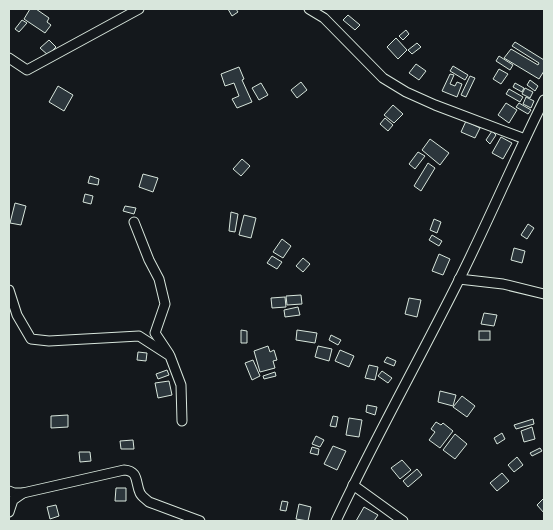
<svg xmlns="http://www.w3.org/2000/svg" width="553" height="530" font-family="'Libre Baskerville',serif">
<rect width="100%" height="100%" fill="#14181c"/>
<g fill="#2c363c" stroke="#d8e6dc">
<path d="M30 9H36L49 18 47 22 51 25 45 33 24 19Z"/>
<path d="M228 9H236L238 12 232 16Z"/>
<path d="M348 15 360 25 355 30 343 20Z"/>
<path d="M22 20 27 23 19 32 15 29Z"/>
<path d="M406 30 409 34 403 40 399 36Z"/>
<path d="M396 38 407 50 398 59 387 47Z"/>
<path d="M49 40 56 47 48 55 40 48Z"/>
<path d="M515 42 544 60V71L539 79 504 58 511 49 538 65 539 63 512 46Z"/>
<path d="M417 43 421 47 412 54 408 50Z"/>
<path d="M499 56 513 65 510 70 496 61Z"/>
<path d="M416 64 426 71 419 80 409 73Z"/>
<path d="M453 66 468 75 465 80 450 71Z"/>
<path d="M239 67 244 79 242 80 252 102 237 108 232 99 239 96 234 83 225 86 221 74Z"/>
<path d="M499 69 508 74 501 84 493 79Z"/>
<path d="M450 74 454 75 450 84 455 86 457 82 462 84 457 97 442 91Z"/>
<path d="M470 76 475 78 466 97 461 95Z"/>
<path d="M530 80 538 86 535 91 527 85Z"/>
<path d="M301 82 307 90 297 98 291 90Z"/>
<path d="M261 83 268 95 259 100 252 88Z"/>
<path d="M515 83 524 88 522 92 513 87Z"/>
<path d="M58 86 73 95 64 111 49 102Z"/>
<path d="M525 88 533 92 530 98 522 94Z"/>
<path d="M509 89 523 97 520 102 506 94Z"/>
<path d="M526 97 534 101 531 108 523 104Z"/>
<path d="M506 103 517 110 509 123 498 115Z"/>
<path d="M519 103 531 110 528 114 516 107Z"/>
<path d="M393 105 403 114 394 123 384 115Z"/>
<path d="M385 118 393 125 388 131 380 124Z"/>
<path d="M466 121 480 128 475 138 461 132Z"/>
<path d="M492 131 496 135 490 144 486 140Z"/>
<path d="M501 137 512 143 503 159 492 153Z"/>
<path d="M430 139 449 153 440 165 422 150Z"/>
<path d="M418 152 425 156 415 169 409 164Z"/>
<path d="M242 159 250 166 241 176 233 169Z"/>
<path d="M428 163 435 168 421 191 414 186Z"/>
<path d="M143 174 158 178 153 192 139 187Z"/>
<path d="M90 176 99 179 98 185 88 183Z"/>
<path d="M85 194 93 196 91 204 83 202Z"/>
<path d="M15 203 26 206 21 225 10 223Z"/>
<path d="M125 206 136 208 134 214 123 211Z"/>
<path d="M231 212 238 214 235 232 229 231Z"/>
<path d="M244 215 256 218 251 238 239 235Z"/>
<path d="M434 219 441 222 437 233 430 230Z"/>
<path d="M528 224 534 228 527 239 521 235Z"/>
<path d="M432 235 442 241 439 246 429 240Z"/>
<path d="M282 239 291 246 283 258 273 252Z"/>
<path d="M514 248 525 251 522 263 511 260Z"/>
<path d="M439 254 450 259 443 275 432 271Z"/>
<path d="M272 256 282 262 277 269 267 263Z"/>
<path d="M303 258 310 264 303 272 296 266Z"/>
<path d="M301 295 302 304 287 305 286 296Z"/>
<path d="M285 297 286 307 272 308 271 298Z"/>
<path d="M409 298 421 300 417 317 405 314Z"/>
<path d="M298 307 300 315 285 317 284 310Z"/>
<path d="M484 313 497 315 494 326 481 324Z"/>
<path d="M241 330 247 331V343H241Z"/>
<path d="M297 330 317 333 315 343 296 340Z"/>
<rect x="479" y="331" width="11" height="9"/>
<path d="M331 335 341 340 338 345 329 340Z"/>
<path d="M268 346 270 352 274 350 277 360 273 361 275 368 260 372 254 351Z"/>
<path d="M318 346 332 349 329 361 315 357Z"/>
<path d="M340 350 354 356 349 367 335 361Z"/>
<path d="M138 352 147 353 146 361 137 360Z"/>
<path d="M387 357 396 361 394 366 384 362Z"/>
<path d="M253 360 260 376 252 380 245 363Z"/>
<path d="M369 365 378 367 375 380 365 378Z"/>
<path d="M167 370 169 375 158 379 156 374Z"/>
<path d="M382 371 392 378 388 383 378 376Z"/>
<path d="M275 372 276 376 264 379 263 376Z"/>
<path d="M169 381 172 395 158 398 155 383Z"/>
<path d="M440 391 456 395 453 406 438 402Z"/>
<path d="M462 396 475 406 467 417 453 407Z"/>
<path d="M367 405 377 407 375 415 366 412Z"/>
<path d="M68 415V427L51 428V416Z"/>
<path d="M333 416 338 417 336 427 330 426Z"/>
<path d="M349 418 362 420 359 437 346 435Z"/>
<path d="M533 419 534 424 516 429 514 425Z"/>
<path d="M436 422 441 425 443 423 453 431 440 448 429 440 435 432 431 429Z"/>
<path d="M532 427 535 439 524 442 521 431Z"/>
<path d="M502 433 505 439 497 444 494 438Z"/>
<path d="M455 434 467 444 455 459 443 450Z"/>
<path d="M316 436 324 440 320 447 312 444Z"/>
<path d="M133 440 134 449H121L120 441Z"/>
<path d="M333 446 346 451 337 470 324 464Z"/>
<path d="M312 447 319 449 318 455 310 453Z"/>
<path d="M540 448 542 451 532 456 530 453Z"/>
<path d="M79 452H90L91 461 80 462Z"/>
<path d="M517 457 523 465 514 472 508 465Z"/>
<path d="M402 460 411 470 400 479 391 468Z"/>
<path d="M417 469 422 475 408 487 403 481Z"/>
<path d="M502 473 509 481 497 491 490 483Z"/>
<path d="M116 488H126V501H115Z"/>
<path d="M544 498V513L537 505Z"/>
<path d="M282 501 288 502 286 511 280 510Z"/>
<path d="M299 504 311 507 308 521 296 519Z"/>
<path d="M56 505 59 516 50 519 47 507Z"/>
<path d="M364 507 378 515 374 521H356Z"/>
</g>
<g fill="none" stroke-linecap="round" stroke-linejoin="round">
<g stroke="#d8e6dc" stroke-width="11">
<g id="street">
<path d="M309 9 324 18 383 78 406 92 435 105 525 139"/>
<path d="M9 58 27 70 139 9"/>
<path d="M134 222 149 260 159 279 165 304 155 333 169 354"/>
<path d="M459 279 503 284 544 294"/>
<path d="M9 290 17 315 31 339 49 341 139 336 170 356 181 385 182 421"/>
<path d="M353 485 403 521"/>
<path d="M9 491 14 493H23L124 470C139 471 135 482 140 493 142 497 146 499 149 502L200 521"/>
<path d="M9 512 13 500 23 493"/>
<path d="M336 521C374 440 418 362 458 282 488 222 514 160 544 100"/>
</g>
</g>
<use href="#street" stroke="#14181c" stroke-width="9"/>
</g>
<rect width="553" height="530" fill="none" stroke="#d8e6dc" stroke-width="20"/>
</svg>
